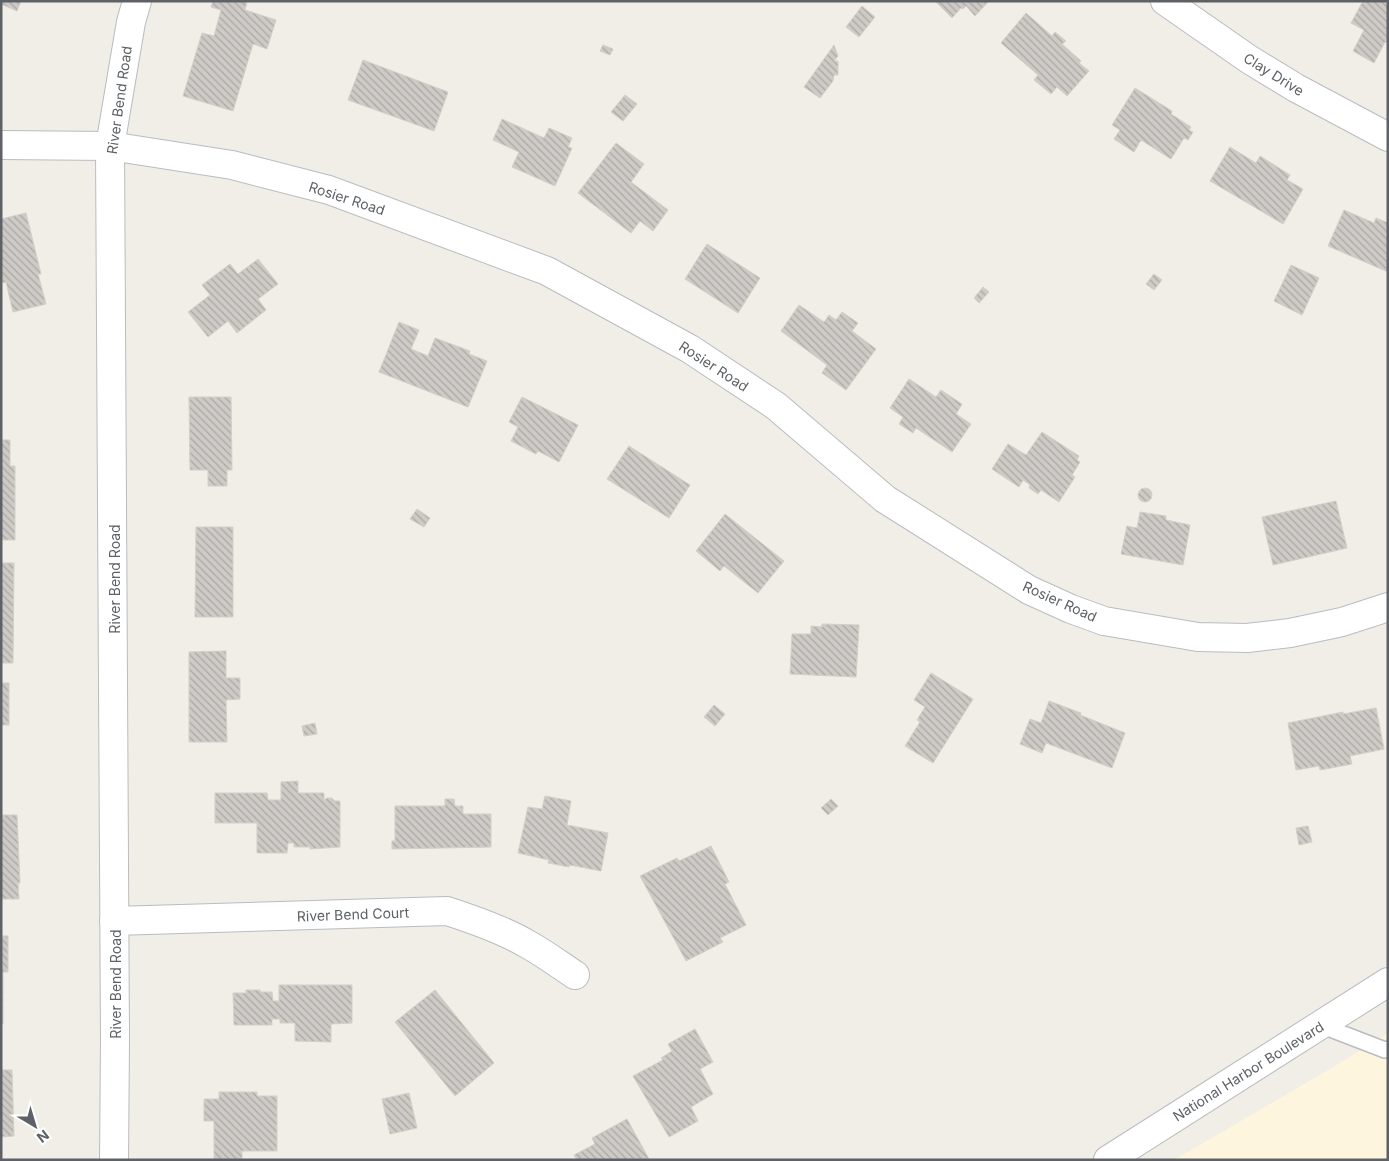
<svg xmlns="http://www.w3.org/2000/svg" width="1389" height="1161" font-family="Inter,sans-serif">
<defs>
<pattern id="building-back-hatch" width="6" height="6" patternUnits="userSpaceOnUse" patternTransform="scale(1.25)"><rect width="6" height="6" fill="#cecac6"/><path d="M-1 5l2 2M0 0l6 6M5-1l2 2" fill="none" stroke="#aaa7a5"/></pattern>
</defs>
<rect width="100%" height="100%" fill="#f0eee6"/>
<path fill="#fdf5de" d="M1388 1033V1160H1174L1335 1066Z"/>
<g fill="url(#building-back-hatch)" stroke="#d5cfc5">
<path d="M1 1H21L17 11 1 4Z"/>
<path d="M213 1H247L245 10 276 20 267 49 253 44 233 111 183 96 202 33 214 36 221 10 211 7Z"/>
<path d="M935 1H989L975 16 966 6 963 9 961 8 952 18Z"/>
<path d="M1363 1H1388V43L1385 42 1374 63 1353 51 1364 30 1351 23Z"/>
<path d="M862 6 875 17 859 37 846 27Z"/>
<path d="M1026 13 1052 36 1055 32 1066 41 1062 44 1081 61 1079 63 1089 71 1067 96 1057 87 1051 94 1034 80 1038 75 1001 43Z"/>
<path d="M603 45 613 49 610 55 600 51Z"/>
<path d="M834 45 838 56 834 61H838V75H834L833 81 820 98 804 87Z"/>
<path d="M363 60 448 92 434 131 348 100Z"/>
<path d="M1135 88 1172 111 1171 114 1191 127 1189 130 1193 132 1188 140 1184 138 1171 159 1141 140 1134 152 1114 139 1120 130 1112 125Z"/>
<path d="M625 95 637 104 623 121 611 112Z"/>
<path d="M502 119 544 138 549 128 572 138 568 147 572 148 555 186 512 167 519 152 493 140Z"/>
<path d="M616 143 644 164 631 182 668 210 653 231 640 221 631 233 578 193Z"/>
<path d="M1230 147 1256 163 1260 156 1290 175 1287 180 1303 189 1283 224 1210 181Z"/>
<path d="M1344 210 1374 223 1376 218 1388 223V272L1328 246Z"/>
<path d="M26 213 41 274H38L46 304 13 312 6 282 3 283 1 276V219Z"/>
<path d="M707 244 760 278 738 313 685 279Z"/>
<path d="M258 259 278 284 258 299 266 310 237 333 228 321 208 337 188 312 210 295 202 285 230 264 238 274Z"/>
<path d="M1291 265 1319 278 1302 315 1274 301Z"/>
<path d="M1154 274 1162 280 1154 290 1146 284Z"/>
<path d="M983 287 989 292 979 303 974 298Z"/>
<path d="M799 305 824 322 829 315 836 320 842 312 858 323 852 331 876 349 846 390 822 373 827 365 781 331Z"/>
<path d="M399 322 419 330 411 349 428 356 435 338 470 351 469 354 487 361 468 407 379 372Z"/>
<path d="M909 379 936 397 941 390 962 404 956 414 971 424 952 452 916 428 913 433 899 424 903 417 890 408Z"/>
<path d="M189 397H231L232 470H227V486H208V470H190Z"/>
<path d="M522 397 578 425 559 462 538 451 536 454 511 441 518 427 509 422Z"/>
<path d="M1042 432 1079 456 1077 460 1080 462 1072 475 1075 477 1059 502 1041 490 1038 494 1029 488 1030 485 1023 480 1019 487 992 469 1008 444 1026 455Z"/>
<path d="M1 440H10V466H15V540H1Z"/>
<path d="M629 446 690 485 669 518 607 479Z"/>
<circle cx="1145" cy="495" r="7"/>
<path d="M1336 501 1347 548 1273 565 1262 517Z"/>
<path d="M417 509 430 518 424 527 410 519Z"/>
<path d="M1140 512 1166 516V520L1190 525 1183 565 1121 554 1127 526 1137 528Z"/>
<path d="M725 514 784 561 758 593 724 566 720 571 696 551Z"/>
<path d="M196 527H233V617H195Z"/>
<path d="M1 563H14L13 663H1Z"/>
<path d="M822 624 859 625 856 677 790 674 792 634H811V626L822 627Z"/>
<path d="M226 651V678H240V699L226 700 227 742H189V652Z"/>
<path d="M931 673 973 699 933 763 905 746 920 722 917 720 925 707 914 700Z"/>
<rect x="1" y="683" width="8" height="42"/>
<path d="M1049 701 1081 713 1080 715 1125 733 1112 768 1046 743 1042 753 1020 744 1030 719 1041 723Z"/>
<path d="M714 705 725 714 715 726 704 717Z"/>
<path d="M1376 708 1384 749 1350 756 1352 764 1320 770 1319 766 1296 770 1288 723 1343 712V714Z"/>
<path d="M315 723 317 734 304 736 302 726Z"/>
<path d="M298 781V793H324V800L327 798H332L335 801H340V847L310 849V847H294V843H288L287 853H257V823H215V793H267L268 800H281V782Z"/>
<path d="M545 796 571 801 567 825 608 833 601 871 570 865 569 867 548 863 549 860 518 853 528 807 542 809Z"/>
<path d="M445 799H454L455 806H463V814H491V847L392 849V841H395V806H445Z"/>
<path d="M831 799 838 806 828 815 821 808Z"/>
<path d="M1 815H17L20 883H18L19 899H1Z"/>
<path d="M1308 826 1312 842 1299 845 1296 828Z"/>
<path d="M711 846 729 882 725 884 746 925 720 938 723 942 686 961 640 876 677 858 679 861Z"/>
<path d="M1 936H8V972H3V1024H1Z"/>
<path d="M279 985H352V1023L331 1024V1042L295 1041V1023H280V1019H272V1025H234L233 993H246V990H260V992H272L273 1001H279Z"/>
<path d="M435 990 494 1063 455 1096 395 1022Z"/>
<path d="M695 1029 713 1062 700 1069 713 1094 691 1107 698 1121 669 1137 633 1076 663 1060 661 1058 672 1051 668 1044Z"/>
<path d="M1 1070H12L14 1136 1 1137Z"/>
<path d="M219 1092H257V1096H277V1151H242V1160H214V1121H204V1099H219Z"/>
<path d="M409 1093 417 1128 390 1134 382 1099Z"/>
<path d="M627 1119 649 1159 577 1160 574 1155 595 1144 592 1138Z"/>
</g>
<g fill="none" stroke-linecap="round" stroke-linejoin="round">
<g stroke="#b9bcc0" stroke-width="18">
<path id="lane" d="M1320 1025 1385 1050 1388 1049"/>
</g>
<g stroke="#b9bcc0" stroke-width="30">
<g id="street">
<path d="M1165 1 1250 60 1296 88 1388 137"/>
<path d="M1 145 110 146 232 165 329 190 547 271 690 349 776 406 885 499 1029 590 1071 609 1104 621 1198 637 1247 638 1290 633 1342 622 1388 607"/>
<path d="M114 921 447 911C475 920 504 930 529 945 545 954 560 965 575 975"/>
<path d="M114 1160 115 1041 110 146 131 22 137 1"/>
<path d="M1108 1160 1388 982"/>
</g>
</g>
<use href="#lane" stroke="#fff" stroke-width="15"/>
<use href="#street" stroke="#fff" stroke-width="28"/>
</g>
<g text-anchor="middle" dominant-baseline="central" stroke-width="4" stroke-linejoin="round" paint-order="stroke">
<g font-size="14" fill="#5e6266" stroke="#fff">
<text transform="translate(1274 74) rotate(32)">Clay Drive</text>
<text transform="translate(119 100) rotate(-82)">River Bend Road</text>
<text transform="translate(347 198) rotate(18)">Rosier Road</text>
<text transform="translate(714 366) rotate(33)">Rosier Road</text>
<text transform="translate(114 579) rotate(-90)">River Bend Road</text>
<text transform="translate(1060 601) rotate(24)">Rosier Road</text>
<text transform="translate(353 914) rotate(-2)">River Bend Court</text>
<text transform="translate(115 984) rotate(-90)">River Bend Road</text>
<text transform="translate(1248 1071) rotate(-32)">National Harbor Boulevard</text>
</g>
</g>
<rect width="1389" height="1161" fill="none" stroke="#5e6266" stroke-width="5"/>
<g transform="translate(35 1126) rotate(142)" stroke="#ffffff" stroke-width="4" paint-order="stroke">
<path d="M0-4L9 19L0 12L-9 19Z" fill="#5e6266"/>
<text y="-8" font-size="14" font-weight="bold" text-anchor="middle" fill="#5e6266">N</text>
</g>
</svg>
